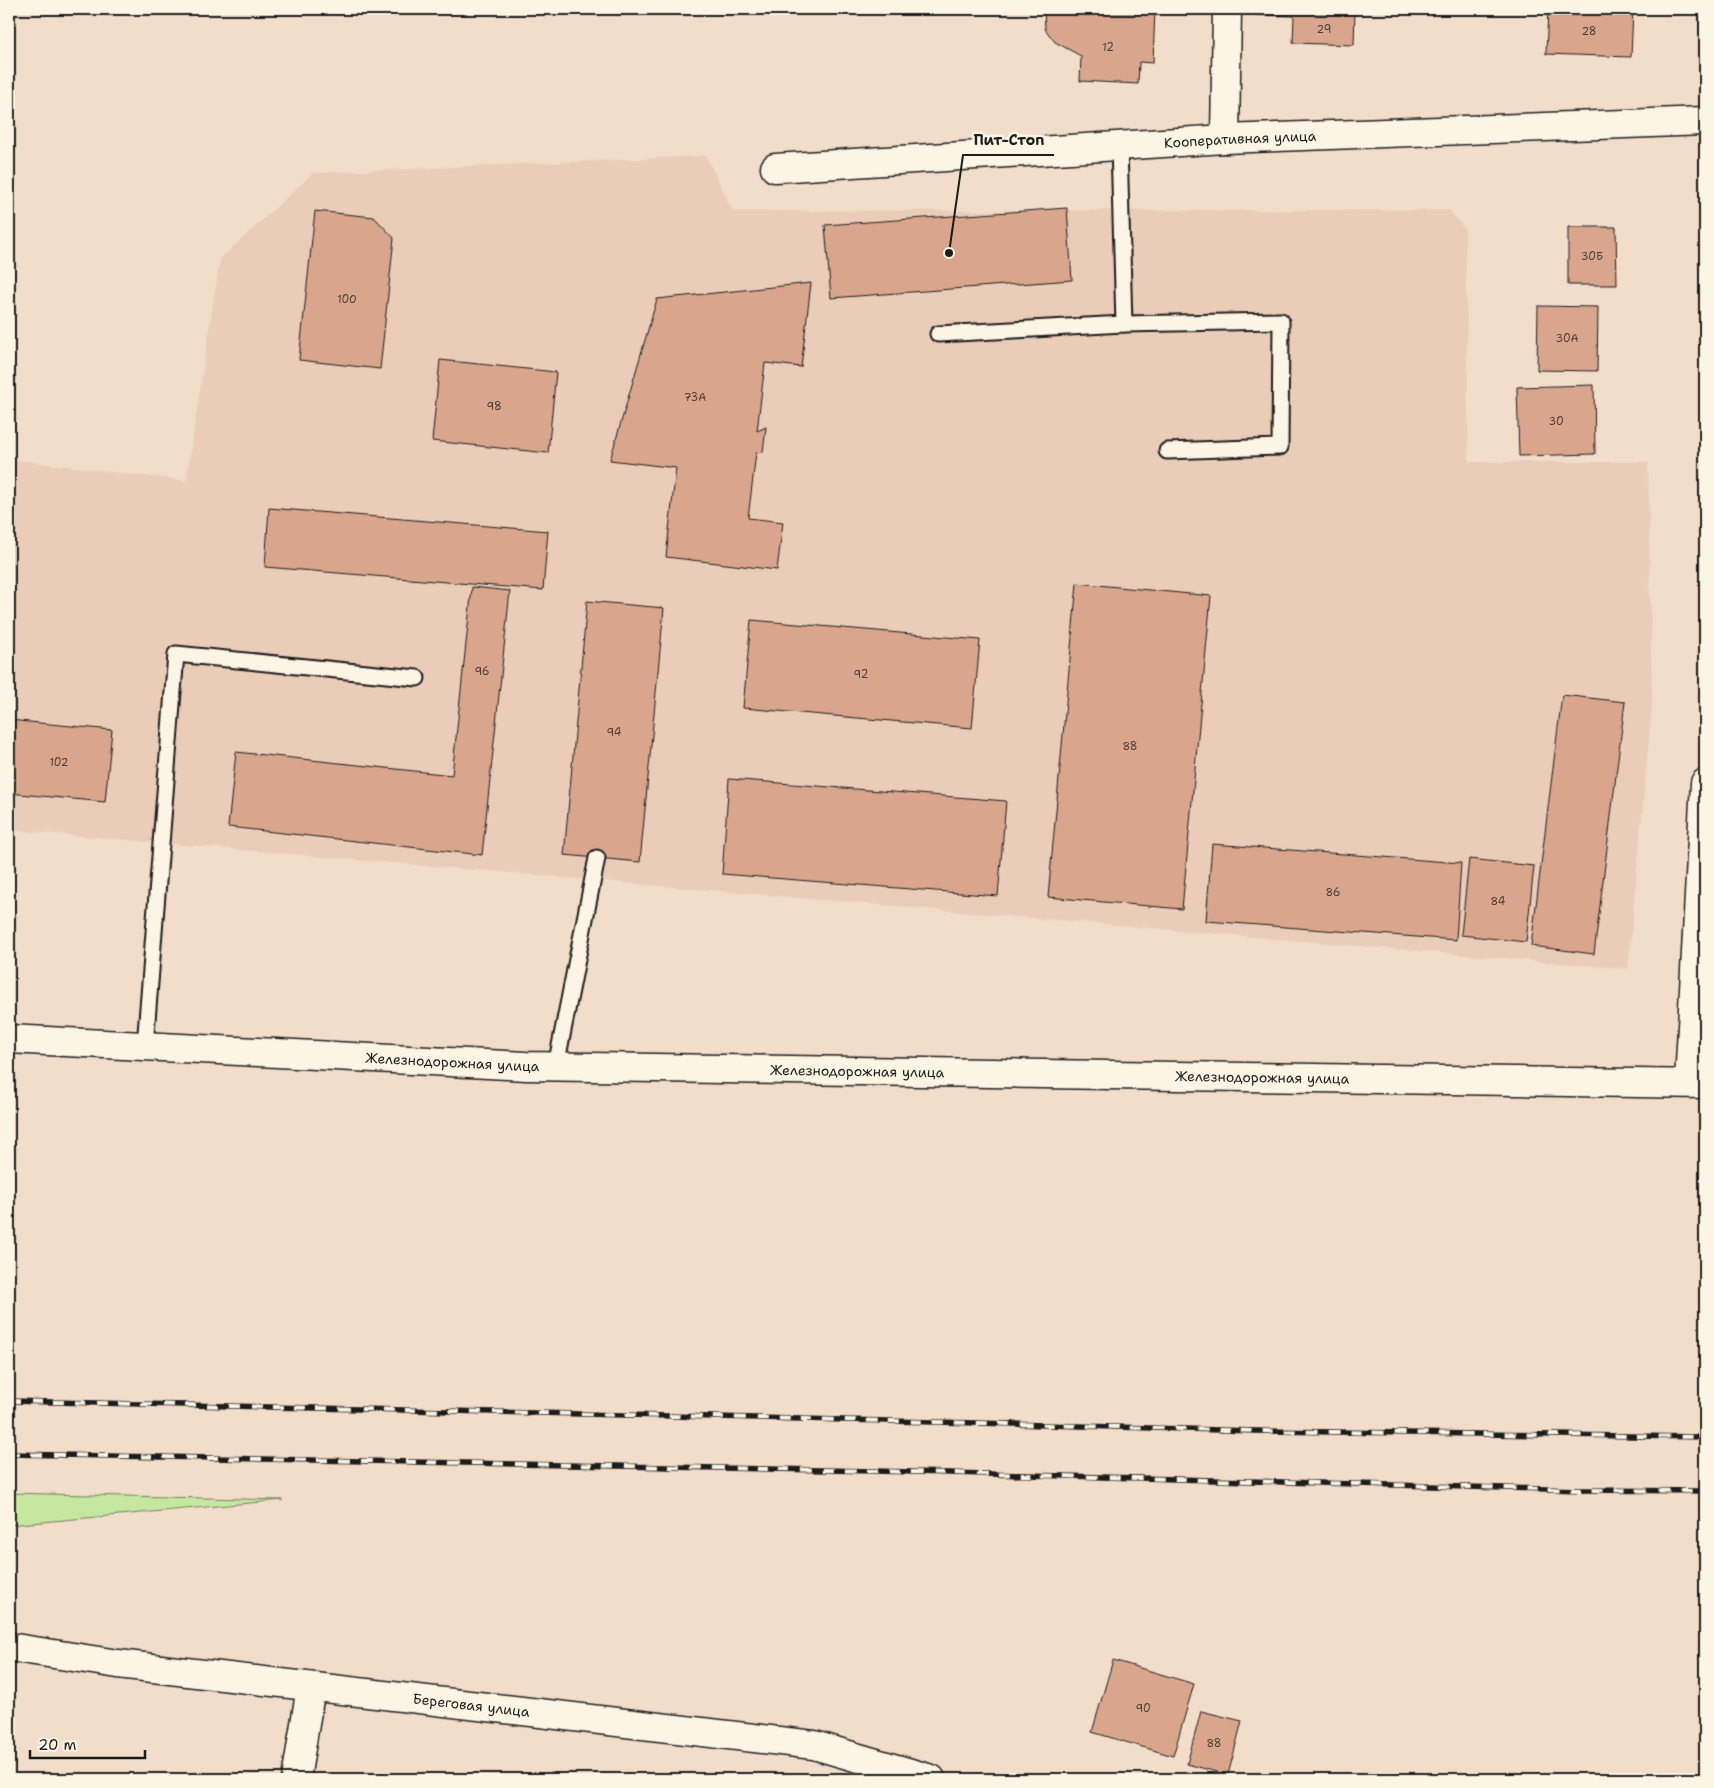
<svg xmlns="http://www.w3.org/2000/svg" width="1714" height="1788" font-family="'Shantell Sans',sans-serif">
<rect width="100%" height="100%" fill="#f2ddcb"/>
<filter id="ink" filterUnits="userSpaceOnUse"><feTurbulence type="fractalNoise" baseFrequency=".02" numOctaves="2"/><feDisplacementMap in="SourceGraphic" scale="10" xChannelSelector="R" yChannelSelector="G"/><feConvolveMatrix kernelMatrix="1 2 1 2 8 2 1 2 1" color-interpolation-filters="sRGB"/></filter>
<g filter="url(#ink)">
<path fill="#eaccb8" d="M706 156 733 211 1449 210 1465 229 1469 462H1648L1652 705 1628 969 9 830V459L186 481 220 259 313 173Z"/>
<path fill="#c5e7a0" stroke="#70825e" d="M9 1493 283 1500 9 1525Z"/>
<g fill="#d9a68d" stroke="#1c1c1c">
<path d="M1044 9H1155L1153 63 1139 62 1138 84 1080 81 1081 56 1055 42 1045 29Z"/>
<path d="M1255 9H1355L1354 45 1293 43 1294 16 1255 15Z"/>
<path d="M1548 9H1633L1631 57 1546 54Z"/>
<path d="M1067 208 1072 280 831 298 825 225Z"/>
<path d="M315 211 374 217 394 238 380 369 299 360Z"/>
<path d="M1568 227H1616L1617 285H1568Z"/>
<path d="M811 283 801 367 765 363 757 431 766 427 763 452 756 453 748 518 783 522 777 570 666 557 676 468 610 460 657 299Z"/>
<path d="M1538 306 1598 307 1597 371 1537 370Z"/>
<path d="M440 360 556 372 548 453 432 441Z"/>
<path d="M1594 385 1595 454 1519 456 1517 387Z"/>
<path d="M269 508 548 531 543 590 265 567Z"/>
<path d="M1077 583 1211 596 1182 909 1048 897Z"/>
<path d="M472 587 510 591 482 855 228 827 236 752 452 775Z"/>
<path d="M587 601 664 608 640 862 564 855Z"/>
<path d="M751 620 980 640 972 728 743 708Z"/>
<path d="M1562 695 1625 702 1594 954 1531 946Z"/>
<path d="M9 720 112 730 105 802 9 793Z"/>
<path d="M729 779 1006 801 998 896 722 874Z"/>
<path d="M1212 844 1461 863 1456 940 1206 921Z"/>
<path d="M1469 859 1534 866 1526 942 1461 935Z"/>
<path d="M1113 1660 1194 1684 1173 1756 1092 1732Z"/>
<path d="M1201 1711 1242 1721 1228 1775 1187 1764Z"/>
</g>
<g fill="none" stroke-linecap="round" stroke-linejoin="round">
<g stroke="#1c1c1c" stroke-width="19">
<g id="service">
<path d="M1119 146 1124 324 1281 321 1280 447 1167 451"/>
<path d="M938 334 1124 324"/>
<path d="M145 1046 176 654 417 678"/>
<path d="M556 1066 597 858"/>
</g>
</g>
<g stroke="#1c1c1c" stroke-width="31">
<g id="minor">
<path d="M1225 139 1227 9"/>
<path id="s1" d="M775 168 1225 139 1705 121"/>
<path d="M1689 1083 1705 783"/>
<path id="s2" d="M9 1647 118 1664 814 1745 931 1779"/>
<path d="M296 1779 311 1687"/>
</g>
</g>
<g stroke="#1c1c1c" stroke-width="31">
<g id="primary">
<path id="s3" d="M9 1039 526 1066 1705 1084"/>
</g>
</g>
<use href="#service" stroke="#fcf5e5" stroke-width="15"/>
<use href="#minor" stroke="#fcf5e5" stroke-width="28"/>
<use href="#primary" stroke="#fcf5e5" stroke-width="28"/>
<g stroke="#1c1c1c" stroke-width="5.5">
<g id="rail">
<path d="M9 1401 978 1423 1256 1431 1705 1437"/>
<path d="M9 1454 876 1471 1582 1490 1705 1491"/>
</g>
</g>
<use href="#rail" stroke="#fcf5e5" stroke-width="4" stroke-dasharray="11" stroke-linecap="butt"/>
</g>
</g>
<g text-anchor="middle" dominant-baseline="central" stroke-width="5" stroke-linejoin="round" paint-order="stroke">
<g font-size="11" fill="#4b3e38">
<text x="1324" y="29">29</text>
<text x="1589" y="31">28</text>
<text x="1108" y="47">12</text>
<text x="1592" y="256">30Б</text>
<text x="347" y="299">100</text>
<text x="1567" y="338">30А</text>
<text x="695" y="397">73А</text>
<text x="494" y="406">98</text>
<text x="1556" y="421">30</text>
<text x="482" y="671">96</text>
<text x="861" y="674">92</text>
<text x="614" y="732">94</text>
<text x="1130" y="746">88</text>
<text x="59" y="762">102</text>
<text x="1333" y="892">86</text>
<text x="1498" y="901">84</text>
<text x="1143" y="1708">90</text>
<text x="1214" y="1743">88</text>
</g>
<g font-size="14" fill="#1c1c1c" stroke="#fcf5e5">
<text stroke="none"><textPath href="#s1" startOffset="466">Кооперативная улица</textPath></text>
<text stroke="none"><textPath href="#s3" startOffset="444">Железнодорожная улица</textPath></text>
<text stroke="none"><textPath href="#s3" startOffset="849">Железнодорожная улица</textPath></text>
<text stroke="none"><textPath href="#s3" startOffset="1254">Железнодорожная улица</textPath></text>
<text stroke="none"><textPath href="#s2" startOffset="466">Береговая улица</textPath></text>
</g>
</g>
<path fill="none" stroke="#1c1c1c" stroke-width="2" d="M949 253L963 155H1054"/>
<circle fill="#1c1c1c" stroke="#fcf5e5" stroke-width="2" cx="949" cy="253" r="5"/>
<g font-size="15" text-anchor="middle" font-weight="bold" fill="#1c1c1c" stroke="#fcf5e5" stroke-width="5" stroke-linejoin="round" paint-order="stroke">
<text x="1009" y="145">Пит-Стоп</text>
</g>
<rect width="1714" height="1788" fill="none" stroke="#fcf5e5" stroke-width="30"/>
<rect x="15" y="15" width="1684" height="1758" fill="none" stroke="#1c1c1c" stroke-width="2" filter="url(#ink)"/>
<path d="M30 1750v8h115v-8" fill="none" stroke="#1c1c1c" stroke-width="2.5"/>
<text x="38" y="1750" font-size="15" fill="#1c1c1c" stroke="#fcf5e5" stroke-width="4" paint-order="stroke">20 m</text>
</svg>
